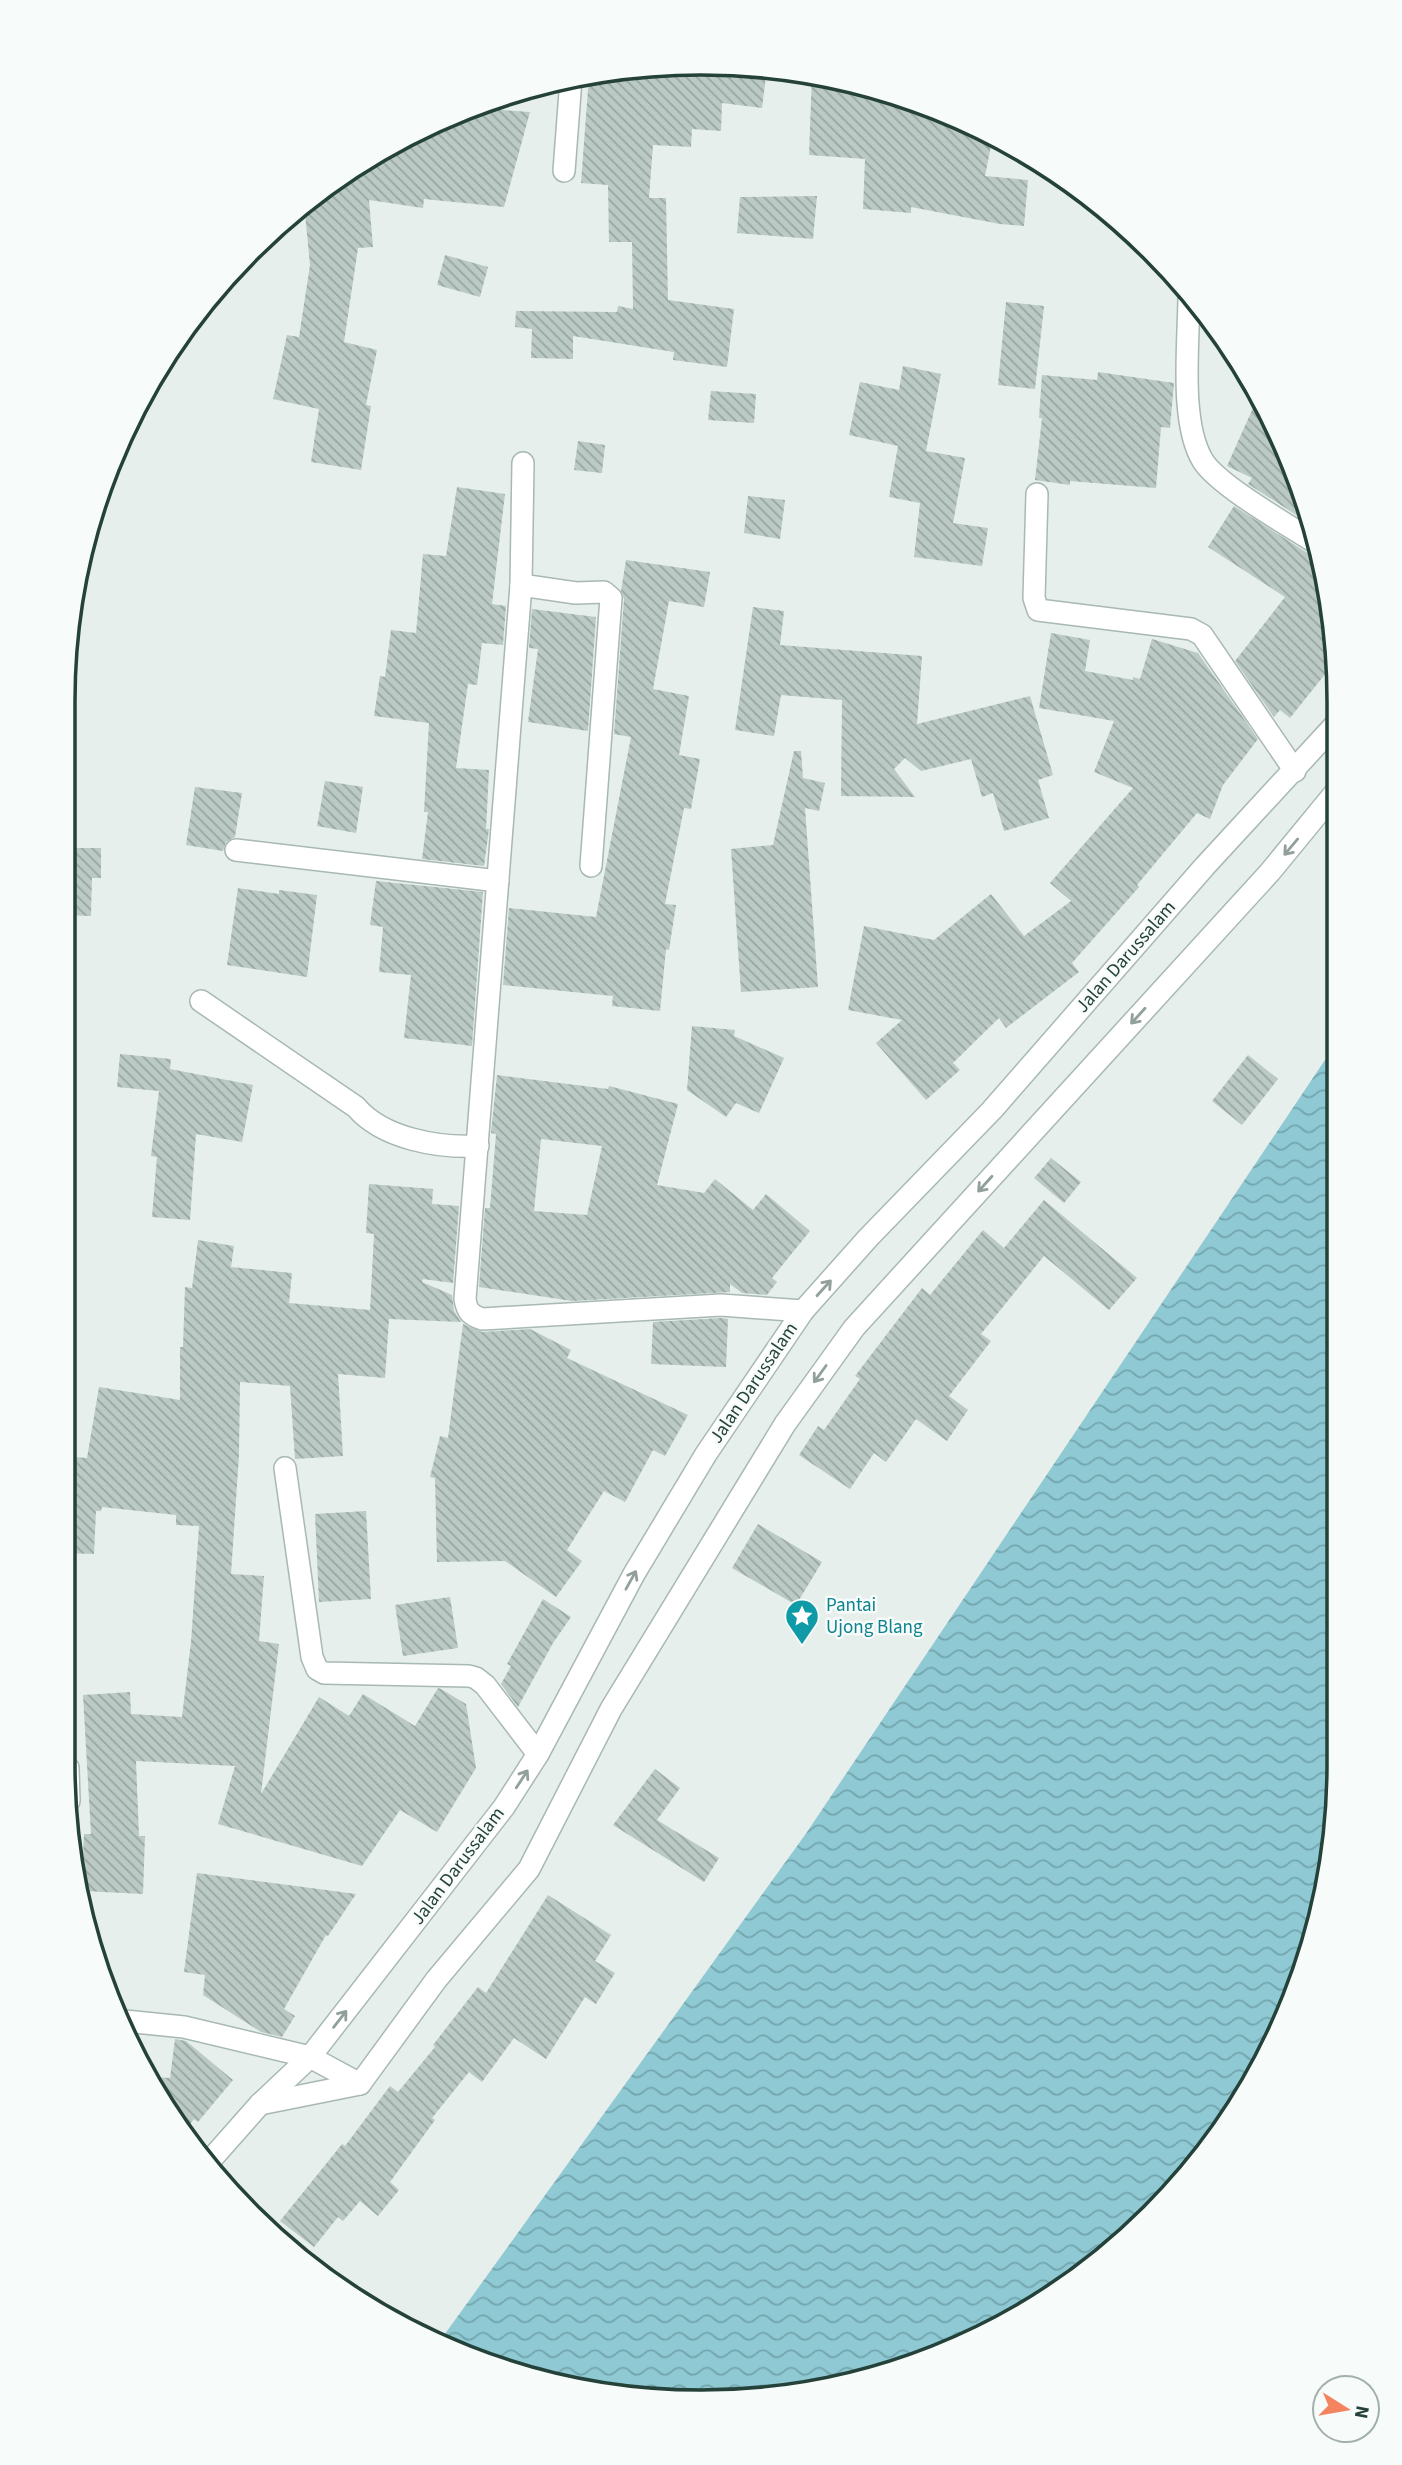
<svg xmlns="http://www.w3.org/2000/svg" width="1402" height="2465" font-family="'Source Sans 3',sans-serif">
<defs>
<pattern id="water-waves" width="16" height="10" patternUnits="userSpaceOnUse" patternTransform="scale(1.75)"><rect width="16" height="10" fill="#8ec9d4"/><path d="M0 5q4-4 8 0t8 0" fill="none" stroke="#74a5ad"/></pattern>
<pattern id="building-back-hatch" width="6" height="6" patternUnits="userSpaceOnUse" patternTransform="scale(1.75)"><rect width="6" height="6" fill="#bbcac4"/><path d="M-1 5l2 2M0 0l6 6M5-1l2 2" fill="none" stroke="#98a6a0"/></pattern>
</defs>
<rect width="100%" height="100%" fill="#e6efeb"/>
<path fill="url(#water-waves)" d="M1335 1045 1338 1805 1305 1969 1253 2083 1121 2244 945 2354 742 2401 535 2380 442 2338 805 1835Z"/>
<g fill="url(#building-back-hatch)" fill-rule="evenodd">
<path d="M667 65 767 68 762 108 722 103 721 131 692 129 691 147 653 145 649 198H666L668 300 734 309 727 367 673 360 674 352 573 336V359L531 358 532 329 515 327 516 311 617 312 618 306 633 309 632 242H609L608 185 581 183 589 76 636 68 667 70Z"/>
<path d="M812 75 906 97 993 136 985 176 1028 180 1024 226 1000 224 911 207V213L863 209 865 159 809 155Z"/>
<path d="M475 108 530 112 504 207 424 199 423 208 369 200 373 247 358 248 344 342 377 350 366 405 371 406 361 470 311 462 319 409 273 399 287 335 299 337 310 265 304 203 313 195 419 129Z"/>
<path d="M817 196 813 239 737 233 740 197Z"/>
<path d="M445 255 488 267 480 297 437 285Z"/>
<path d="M1006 302 1044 306 1035 389 998 385Z"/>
<path d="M903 366 941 374 926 451 965 458 953 523 988 528 982 566 914 557 920 503 889 497 898 446 849 435 860 382 899 390Z"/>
<path d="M1098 372 1174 383 1170 428 1161 427 1156 488 1070 481V485L1035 480 1042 418H1039L1042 375 1097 380Z"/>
<path d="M711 391 756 394 754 423 708 420Z"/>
<path d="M1257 399 1305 496 1312 525 1248 484 1252 478 1227 466Z"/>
<path d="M578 441 605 445 602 473 574 470Z"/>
<path d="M457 487 505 494 492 604 506 606 503 645 482 643 477 685 468 684 456 768 489 770 486 829H489L484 866 422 859 428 812H424L429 723 374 716 380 676 385 677 391 630 416 633 423 554 446 556Z"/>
<path d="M748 496 785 500 780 539 744 533Z"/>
<path d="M1234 506 1309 554 1319 555 1334 618V663L1290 718 1280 710 1274 717 1235 661 1285 597 1208 547Z"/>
<path d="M626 560 710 572 704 607 669 601 653 689 689 696 679 755 700 759 691 809 684 808 665 904 676 905 669 950 666 949 660 1011 612 1006 613 996 503 985 509 908 596 917 631 737 614 734 624 599 621 591Z"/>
<path d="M753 607 784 611 780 645 922 656 917 724 1030 696 1053 775 1038 780 1049 818 1004 831 993 793 982 797 971 759 921 771 905 758 894 769 915 797 841 796 842 700 781 695 774 736 735 730Z"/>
<path d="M532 609 596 617 588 731 528 722 538 649 529 648Z"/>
<path d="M1051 633 1090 640 1085 671 1133 680V677L1140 679 1152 639 1198 653 1258 739 1223 785 1210 819 1197 813 1137 885 1139 887 1072 963 1079 972 1006 1028 999 1018 953 1063 960 1070 926 1100 876 1043 902 1020 848 1010 864 926 934 940 991 894 1024 936 1071 901 1050 883 1133 788 1094 772 1114 721 1039 708Z"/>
<path d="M794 751H801L803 778 825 783 819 811 805 808 818 987 741 992 731 849 773 845Z"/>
<path d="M325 781 363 787 356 833 317 826Z"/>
<path d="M195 787 242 793 235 837 226 842 223 851 186 845Z"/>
<path d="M64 848H101V878H92L91 916 64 915Z"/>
<path d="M376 881 483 892 472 1046 404 1038 411 975 379 972 383 927 370 925Z"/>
<path d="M238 888 279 894V890L317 895 307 977 227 965Z"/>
<path d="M692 1026 735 1030 734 1036 784 1058 759 1113 736 1103 726 1117 687 1090Z"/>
<path d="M120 1054 171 1059 170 1069 253 1085 242 1142 196 1134 190 1220 152 1217 157 1157 151 1156 159 1091 117 1087Z"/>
<path d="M1248 1055 1278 1079 1242 1125 1212 1101Z"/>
<path d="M497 1075 608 1089 609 1086 678 1104 657 1185 704 1193 715 1179 753 1210 766 1194 810 1231 772 1278 777 1282 767 1295 742 1293 730 1284V1292L572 1301 479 1287 485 1208H490L496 1134 491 1133ZM541 1139 602 1146 587 1215 534 1211Z"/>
<path d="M1051 1158 1081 1182 1064 1203 1034 1178Z"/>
<path d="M369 1184 433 1189 432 1204 459 1206 453 1283 423 1279 422 1282 452 1295 454 1311 461 1322 389 1319 385 1378 338 1374 343 1456 295 1459 290 1386 240 1382 239 1455 231 1574 264 1576 259 1641 279 1644 261 1794 319 1697 349 1716 363 1694 415 1726 438 1688 441 1689 466 1704 476 1768 437 1832 400 1810 362 1866 218 1824 235 1766 136 1761 139 1836H145L143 1894 84 1891 82 1878 84 1834H91L83 1695 130 1692 131 1714 182 1717 191 1642 199 1526 176 1525V1515L102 1507 101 1511H96L94 1554 63 1553V1515H71L74 1457 87 1458 99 1387 180 1400V1347H183L185 1287 192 1288 198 1240 234 1246 231 1267 292 1273 289 1303 370 1310 374 1234 366 1233Z"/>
<path d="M1044 1200 1137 1278 1109 1310 1044 1256 981 1334 991 1341 949 1396 968 1410 947 1441 916 1419 886 1462 874 1453 850 1489 799 1455 818 1426 824 1430 860 1379 855 1376 922 1288 930 1295 983 1230 1004 1248Z"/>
<path d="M721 1318 728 1319 726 1367 651 1364 653 1322Z"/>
<path d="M463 1324 482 1332 530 1329 571 1350 567 1358 688 1415 665 1456 653 1450 625 1502 604 1491 567 1550 582 1561 556 1597 505 1561 437 1562 435 1478 430 1477 440 1436 448 1438Z"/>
<path d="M366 1511 371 1599 319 1602 315 1514Z"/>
<path d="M758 1524 822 1562 796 1605 732 1568Z"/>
<path d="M450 1597 458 1648 403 1656 395 1605Z"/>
<path d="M543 1599 571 1617 553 1643 518 1707 501 1684 511 1666 507 1664Z"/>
<path d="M655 1769 680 1788 657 1820 719 1858 704 1882 613 1825Z"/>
<path d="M197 1873 356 1894 328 1936 326 1935 284 2009 295 2016 282 2037 261 2032 203 1995 205 1975 184 1972Z"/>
<path d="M548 1895 611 1935 595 1961 615 1973 596 2004 585 1997 546 2059 514 2038 482 2082 469 2072 432 2118 435 2120 390 2182 399 2190 378 2216 360 2201 343 2221 338 2217 314 2247 280 2221 342 2144 345 2146 390 2086 398 2092 435 2047 433 2045 478 1987 486 1993Z"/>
<path d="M175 2039 186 2041 233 2080 198 2122 194 2119 184 2132 154 2077 170 2078Z"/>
</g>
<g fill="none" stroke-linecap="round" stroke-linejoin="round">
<g stroke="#a8b8b2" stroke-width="24">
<g id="minor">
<path d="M564 171 571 79"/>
<path d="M1189 295C1189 341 1179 422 1203 461 1219 486 1288 525 1316 543"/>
<path d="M523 463 521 585 465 1299C467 1312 471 1315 482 1319L721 1305 803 1311"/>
<path d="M1037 494 1034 598 1038 610 1191 629 1202 635 1295 771"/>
<path d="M521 585 576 593 604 592 611 598 591 866"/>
<path d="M236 850 498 881"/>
<path d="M201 1001 356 1107C383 1139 439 1148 478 1146"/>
<path d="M285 1468 312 1657 317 1669 324 1673 469 1676 476 1678 485 1685 538 1754"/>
<path d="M68 1768 69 1801"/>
<path d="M125 2021 184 2027 310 2057 360 2084"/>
</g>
</g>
<g stroke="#a8b8b2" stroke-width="24">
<g id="tertiary">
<path d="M260 2104 360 2084 436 1980 529 1869 611 1709 785 1424 854 1328 1270 872 1334 794"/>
<path d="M207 2164 260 2104 310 2057 504 1807 538 1754 634 1574 706 1454 803 1311 868 1238 992 1110 1205 866 1334 726"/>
</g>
</g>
<use href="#minor" stroke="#fff" stroke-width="21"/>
<use href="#tertiary" stroke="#fff" stroke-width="21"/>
</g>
<defs><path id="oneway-shaft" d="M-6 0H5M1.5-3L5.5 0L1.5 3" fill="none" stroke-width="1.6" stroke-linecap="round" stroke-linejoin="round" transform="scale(1.75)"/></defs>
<g stroke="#92a09c">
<use href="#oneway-shaft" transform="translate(1291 847) rotate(130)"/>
<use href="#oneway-shaft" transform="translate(1138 1016) rotate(132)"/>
<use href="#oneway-shaft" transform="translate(985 1184) rotate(132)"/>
<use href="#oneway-shaft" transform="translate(824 1288) rotate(-48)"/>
<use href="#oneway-shaft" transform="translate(820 1374) rotate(126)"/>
<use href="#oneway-shaft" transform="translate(631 1580) rotate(-61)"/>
<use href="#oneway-shaft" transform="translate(522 1779) rotate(-57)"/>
<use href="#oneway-shaft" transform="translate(340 2019) rotate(-52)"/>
</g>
<defs>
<g id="sight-pin" transform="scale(1.75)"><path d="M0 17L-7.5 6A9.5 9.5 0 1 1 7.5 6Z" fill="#0f9aa8" stroke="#f7fbf9"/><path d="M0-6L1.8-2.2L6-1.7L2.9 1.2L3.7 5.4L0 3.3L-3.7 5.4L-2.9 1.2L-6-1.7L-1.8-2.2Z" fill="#fff"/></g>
</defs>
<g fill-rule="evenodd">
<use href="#sight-pin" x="802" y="1616"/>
</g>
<g text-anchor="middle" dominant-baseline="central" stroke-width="5" stroke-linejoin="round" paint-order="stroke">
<g font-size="19" fill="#24423a" stroke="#f7fbf9">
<text transform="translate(1126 957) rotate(-49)">Jalan Darussalam</text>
<text transform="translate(754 1383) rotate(-56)">Jalan Darussalam</text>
<text transform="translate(458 1866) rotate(-53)">Jalan Darussalam</text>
</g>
<g font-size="19" fill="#0d838f" stroke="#f7fbf9" text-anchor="start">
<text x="826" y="1605">Pantai<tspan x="826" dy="22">Ujong Blang</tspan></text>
</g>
</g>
<path d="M0 0H1402V2465H0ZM701 75H701A626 626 0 0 1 1327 701V1764A626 626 0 0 1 701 2390H701A626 626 0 0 1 75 1764V701A626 626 0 0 1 701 75Z" fill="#f7fbf9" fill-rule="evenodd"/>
<path fill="none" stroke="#24423a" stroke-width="3.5" d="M701 75H701A626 626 0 0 1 1327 701V1764A626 626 0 0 1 701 2390H701A626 626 0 0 1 75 1764V701A626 626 0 0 1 701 75Z"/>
<g transform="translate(1346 2409) rotate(101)"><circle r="33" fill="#f7fbf9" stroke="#a3b1ad" stroke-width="2"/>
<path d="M0-5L12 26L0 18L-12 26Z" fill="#f4845f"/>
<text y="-10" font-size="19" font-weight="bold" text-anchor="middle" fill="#24423a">N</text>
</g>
</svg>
